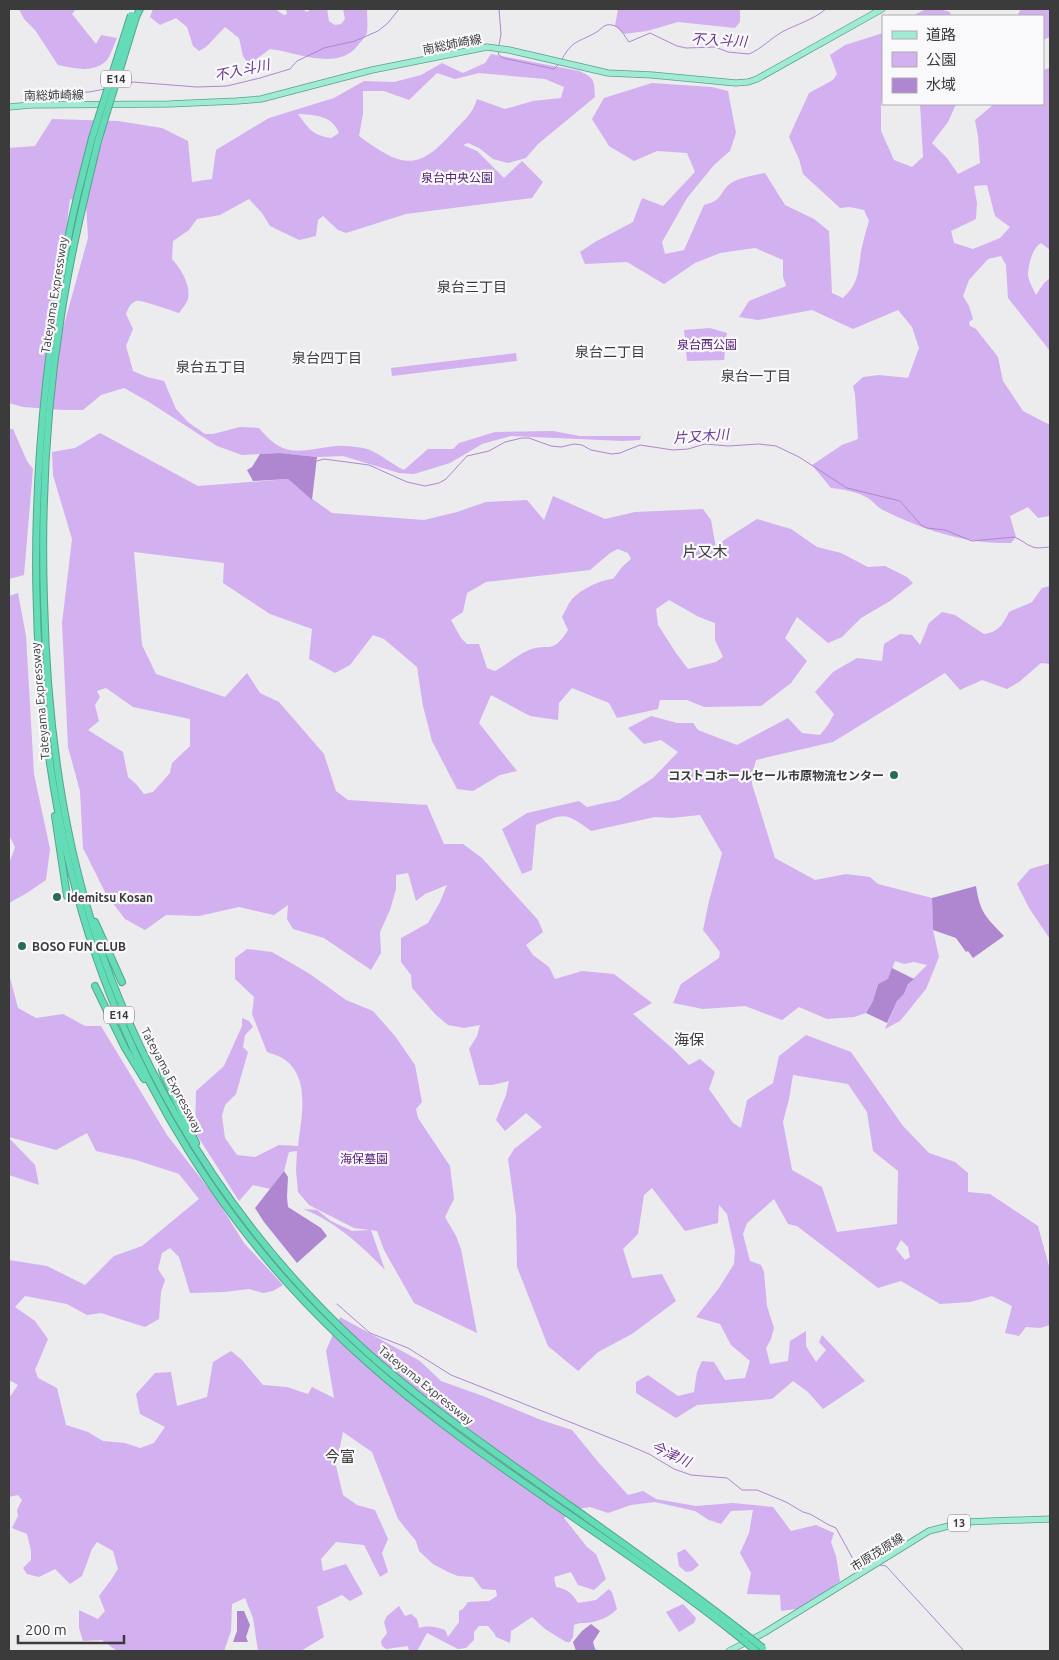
<svg xmlns="http://www.w3.org/2000/svg" width="1059" height="1660" font-family="Ubuntu,'Noto Sans JP',sans-serif">
<rect width="100%" height="100%" fill="#ecebee"/>
<g fill="#d3b0f0" fill-rule="evenodd">
<path d="M19 9H76L72 14 96 44 101 35 117 38C114 44 111 55 107 60 94 74 74 68 58 65L35 30 24 19Z"/>
<path d="M153 9H275L284 15 287 14 286 9H302L307 12 311 9H327L329 21 335 25 341 24 345 19 343 9H367C367 16 368 25 367 32 366 37 361 41 358 45 338 72 297 52 270 49L255 60 247 62 243 56 239 38 225 27 206 47 199 51 193 46 187 27 176 18 160 25 150 17Z"/>
<path d="M618 9H740V22L735 28 678 22 647 31 624 34 615 26Z"/>
<path d="M926 9H939L950 12 951 16H912Z"/>
<path d="M1021 9H1050V37L1043 40V16H1017Z"/>
<path d="M883 33V101H881V131L894 160 912 167 923 157 920 104H956L948 122 932 143 947 158 958 174 980 163 978 136 975 120 994 104H1043V70L1050 68V250L1041 243C1032 248 1028 266 1028 276 1029 282 1034 290 1036 295L1044 283 1050 278V351L1008 298 1006 265 1001 256 988 259 969 280 963 296 969 306 973 319 969 322 970 326 976 329 998 357 1003 381 1023 411 1050 425V516L1038 518 1028 507 1010 516 1016 537 1011 543C966 544 923 530 883 510 877 507 873 501 868 498 858 492 843 489 831 488L812 465 842 445 858 439 855 394 853 386 863 377 879 375 908 378 919 348 912 327 898 310 853 329 812 310 758 320 739 317 749 301 786 286 783 277V260L755 248 720 253 695 263 664 284 627 262 585 264 580 252 595 242 633 222 642 198 663 206 695 172 687 153 657 151 634 161 609 146 592 119 604 98 652 83 712 87 728 91 736 133 730 151 714 165 687 198 662 242 665 254 684 250 704 205C724 200 719 192 731 183 741 177 755 175 765 173L785 205 814 219 829 231 832 293 843 298C859 283 858 272 861 252 863 241 866 231 869 221L864 210 850 207 840 208 803 174 799 159 789 137 809 93 833 80 837 74 830 55 845 45ZM987 185 995 216 1010 227 1000 238 973 249 954 243 951 231 976 219 977 203 974 186Z"/>
<path d="M491 54 579 71C595 78 594 80 595 97L538 144 526 158 508 163 493 159 479 148 468 143 463 145 477 151 504 178 522 161 543 182 532 198 406 214 346 233 338 230 323 216 318 220 316 236 299 240 270 226 262 213 249 199 220 215 197 219 189 230 173 241 172 259C181 269 191 285 188 299 186 304 182 309 179 313 172 311 140 299 136 301 130 303 128 309 126 314L133 329 126 346 133 371 147 377 164 381 176 409 188 422 205 434H213L240 427 259 428C285 460 300 450 336 446 344 445 355 447 363 448 376 450 391 464 404 470L428 449H453L459 443 495 432 553 431 580 436H641L640 440 623 441 511 436 482 444 450 463 414 474 399 473 343 456 317 457 280 453 242 455 217 446 149 402 124 388 101 395 83 410H64L23 407 9 403V148L35 146 52 119 118 121 162 128 188 141 192 182 212 179 216 150 269 118 334 98 364 81 394 82 421 75 442 63 463 73 485 63ZM437 73 455 79 479 73 545 79 564 87 561 98 533 101 505 109 477 99C473 114 462 122 452 133 416 174 399 165 359 136L363 114V91H384L409 100ZM298 114C314 115 332 115 339 133L331 138C312 135 309 129 298 114ZM70 199 86 204 88 238 62 332 43 345 65 238Z"/>
<path d="M710 328 727 333 724 360 687 361 684 330Z"/>
<path d="M516 353 517 361 392 376 391 368Z"/>
<path d="M9 429H13L27 461 33 469 24 575 9 579Z"/>
<path d="M100 433 198 486 288 479 304 493 332 513 424 520 457 512 486 502 527 500 544 520 553 496 605 519 635 512 703 509 711 520 716 548 724 540 757 519 791 529 817 547 841 553 868 567 885 566 907 577 913 583 890 601 861 618 842 637 828 643 797 617 785 638 807 661 791 683 761 706 704 707 687 700H660L658 709 617 718 609 703 572 688 559 703 558 720 530 716 491 695 479 723 517 771 500 775 473 791 457 789 432 741 423 706 417 667 384 639 373 635 350 665 335 673 309 659 312 629 270 614 223 583 224 563 134 552 142 645 156 674 225 697 247 673 260 693 279 702 324 754 336 791 348 800 427 805 444 844H463L482 858 538 920 543 932 526 945 533 955 549 967 555 979 582 971 614 974 652 1003 633 1014 673 1049 689 1065 700 1059 715 1072 709 1089 733 1123 741 1128 747 1100 773 1083 779 1056 806 1035 851 1052 903 1126 929 1153 955 1162 968 1173V1192L990 1194 1038 1226 1050 1270V1325L1040 1328 1026 1327 1019 1336 1005 1333 1012 1306 992 1296 970 1302 940 1304 901 1281 878 1288 797 1226 788 1224 774 1199 747 1223 743 1234 750 1261 761 1265 764 1272 767 1306 774 1328 771 1339 766 1348 770 1364 788 1361 790 1341 806 1331V1346L816 1362 826 1350 819 1342 822 1335 865 1381 823 1409 808 1392 793 1381 772 1399 697 1405 676 1418 636 1393V1382L648 1375 678 1396 694 1392 697 1372 702 1361 714 1362 725 1380 745 1378 750 1361 731 1345 720 1324 696 1317 719 1288 734 1264 735 1251 727 1214 719 1205 718 1223 685 1231 652 1188 644 1195 638 1234 623 1249 632 1278 662 1274 676 1301 632 1334 598 1352 578 1371 548 1346 517 1267 516 1216 508 1159 514 1149 542 1127 526 1113 505 1131 496 1120 506 1095 509 1081 492 1085H479L469 1049 477 1036 480 1025 464 1028 448 1025 436 1015 412 988 411 975 401 962V938L428 923 440 902 447 885 425 894 416 901 408 873 396 875V889L390 910 380 932 381 953 371 970 324 938 293 929 287 919 288 905 274 915 239 907 199 916 166 915 145 930 125 919 106 894 83 848 80 791 68 747 62 623 72 539 53 475 52 452 75 448ZM618 549 628 553 631 559 622 567 613 579C600 580 578 590 570 602 567 606 565 612 562 617L568 630C552 656 549 642 529 650 517 655 506 665 495 671L487 668 479 644H467L461 638 451 620 463 612 467 593 486 582 590 570 610 553ZM669 600 699 617 715 623V640L723 657 716 662 688 669 676 653 658 625 656 609ZM106 688 133 707 190 719V746L172 763 170 773 153 792 144 794 136 784 128 777 123 752 88 730 99 721 95 705 100 697 97 691ZM793 1075 848 1084 867 1112 873 1151 898 1171 897 1224 837 1232 822 1187 792 1170 783 1122 789 1099ZM901 1240 908 1247 910 1257 905 1260 896 1249Z"/>
<path d="M1050 586V664L1041 663 1019 682 1007 689 982 680 960 690 945 673 833 742 756 760 752 775V784L775 858 815 880 846 874 870 877 878 884 932 898 933 930 939 957 926 989 900 1021 885 1029 897 1001 904 994 908 984 927 965 914 962 904 964 895 961 888 980 878 984 873 1001 866 1013 854 1017 827 1019 799 1007 782 1020 745 1006 703 1009 673 1003 681 984 719 958 720 952 703 930 709 901 722 853 700 815 671 818 655 817 591 831C565 812 565 813 536 825L532 870 522 874 502 829 527 813 579 801 587 807 619 800 653 778 678 752 661 740 644 744 628 728 651 716 677 723H693L698 730 737 745 788 718 802 733 820 735 828 725 834 714 815 692 833 672 857 658 882 661 884 644 900 634 912 635 920 645 929 623 942 612 955 615 984 634C999 632 1003 624 1009 612L1032 602 1042 588Z"/>
<path d="M18 593 26 636 34 774 50 849 46 880 27 893 9 903V864L15 847 9 835V596Z"/>
<path d="M1050 863V939L1029 908 1017 884 1030 869Z"/>
<path d="M247 949 272 952 310 974 346 1000 373 1011 395 1036 415 1065 422 1102 416 1109 418 1118 450 1166 454 1199 445 1217 456 1236 461 1249 477 1333 414 1303 384 1250 377 1231 371 1230 385 1270C361 1245 336 1222 303 1209L317 1210 331 1221 352 1231 370 1230 354 1228 309 1205 298 1192 296 1170 297 1151 289 1152 284 1171 270 1189 253 1185 239 1201 195 1132 196 1091 224 1066 242 1026V1018L249 1021 253 1027 245 1035 243 1047 248 1052 236 1094 225 1105 222 1116 225 1138 237 1155 255 1157 279 1145 298 1146C301 1120 311 1078 285 1060 280 1056 272 1054 267 1052L252 1014 254 997 235 979V958Z"/>
<path d="M9 974 18 1008 36 1018 63 1014 85 1026H101L167 1135 216 1198 244 1243 283 1285 273 1291 263 1293 249 1289 224 1292 190 1293 179 1257 170 1248 162 1253 158 1269 165 1280 161 1292 159 1319 145 1327 101 1313 87 1315 67 1304 25 1296 15 1307 35 1321 48 1339 35 1370 38 1378 57 1388 66 1425 88 1432 103 1441 125 1443 140 1448 154 1443 165 1427 140 1414 136 1394 155 1373 171 1372 177 1406 207 1397 213 1362 231 1351 242 1360 263 1385 287 1387 308 1394 312 1387 334 1398 326 1351 340 1317 420 1361 441 1381 483 1396 541 1420 572 1430 599 1463 628 1495 643 1491 656 1499 696 1506 733 1503 773 1507 791 1531 816 1525 834 1533 831 1542 836 1556 840 1581 804 1608 781 1611 780 1595 747 1594 751 1573 740 1553 749 1533 753 1510 731 1511 721 1524 709 1520 695 1511 655 1502 631 1505 608 1513 590 1507 572 1510 564 1518 587 1547 596 1554 606 1579 594 1590 578 1585 571 1572 554 1577 556 1587C567 1589 572 1593 578 1603L596 1600 609 1589 612 1592 617 1609C610 1617 597 1622 586 1623 581 1623 579 1623 574 1625L573 1637 570 1642H566L545 1629 532 1617 511 1631 510 1643 496 1637 494 1633 488 1626H479L474 1632V1640L466 1648 458 1649 427 1633 417 1651H409L408 1646 386 1649 382 1646 381 1641 387 1633 384 1622 387 1616 399 1606 405 1616 411 1614 417 1619 419 1628C430 1625 435 1627 445 1630L448 1637 459 1622V1611L463 1609 468 1602 489 1601 497 1596 496 1590 482 1589 473 1577 458 1576 448 1572 433 1564 419 1551 416 1541 398 1519 372 1452 343 1432 336 1466 343 1495 357 1505 375 1510 388 1539 382 1553 388 1572 380 1577 364 1545 336 1542 321 1559 323 1571 346 1564 363 1594 350 1601 342 1595 317 1607 324 1637 301 1651H258L253 1618 245 1598 232 1604 231 1631 224 1651H117L102 1640 83 1641 79 1628V1610L98 1619 105 1611 99 1596 111 1580 118 1569 113 1551 97 1542 92 1549 82 1576 70 1584 55 1569 39 1577 27 1574 23 1568 31 1560V1551L27 1534 12 1528 18 1516 17 1510 22 1500 18 1495 9 1497V1398L18 1385 9 1380V1260L47 1266 85 1285 114 1256 142 1246 199 1199 179 1174 136 1160 96 1151 87 1133 56 1150 9 1137Z"/>
<path d="M9 1138 35 1165 39 1185 9 1175Z"/>
<path d="M685 1549 699 1565 692 1571 686 1572 679 1566 677 1553Z"/>
<path d="M683 1604 696 1618 694 1623 679 1632 666 1612Z"/>
</g>
<g fill="#af86d0">
<path d="M280 453 317 457 312 500 288 479 253 481 247 470 252 467 260 454Z"/>
<path d="M976 886C980 913 986 917 1004 936L973 958 968 951 966 952 956 938 933 930 932 898Z"/>
<path d="M892 968 914 979 908 984 904 994 897 1001 887 1023 866 1013 873 1001 878 984 888 979Z"/>
<path d="M284 1171 288 1177 287 1197 288 1207 321 1228 327 1236 297 1263 264 1222 255 1208Z"/>
<path d="M237 1611H244L250 1625 246 1637 248 1642H233L237 1631Z"/>
<path d="M591 1624 600 1631 593 1642 595 1649 599 1651H576L573 1642 582 1631Z"/>
</g>
<g fill="none" stroke-linecap="round" stroke-linejoin="round">
<g stroke="#af86d0" stroke-width="1">
<path d="M499 9 501 34 499 45"/>
<path d="M499 52 498 54 503 58 554 69 559 64"/>
<path d="M561 61C572 40 577 43 595 33 601 30 604 23 612 25 620 26 625 37 629 42L650 33 677 46 686 48 715 47 728 52 749 54C761 49 770 39 782 32 797 24 813 20 826 9"/>
<path d="M118 87 127 85 133 82 197 87 227 86 260 78 290 69 297 61 324 48 355 41 378 31 388 23 399 9"/>
<path d="M41 92H89L105 89"/>
<path d="M317 461 324 459 369 465 407 482 425 486 439 483 446 479 467 456 489 451 505 442 522 438H529L551 446 561 447 574 444 582 445 591 450 612 454 620 453 640 445 673 450 688 449 705 444 728 446 759 444 776 446 799 457 847 488 900 501 921 525 927 528 945 530 972 541 1014 537C1021 539 1026 545 1033 547 1038 549 1045 547 1050 547"/>
<path d="M337 1304 370 1333 408 1348 451 1375 628 1445 649 1454 674 1469 691 1475 727 1478 742 1490H757L786 1502 803 1512 810 1514 829 1525 836 1528 853 1559 871 1563"/>
<path d="M880 1565 886 1566 964 1651"/>
</g>
<g stroke="#55a48c" stroke-width="7">
<g id="major">
<path d="M9 107 31 105 169 104 237 101 261 99 372 70 487 47 509 50 608 73 652 75 736 83 748 82 757 79 882 9"/>
<path d="M729 1651 764 1633 929 1531 964 1522 1050 1519"/>
</g>
</g>
<g stroke="#55a48c" stroke-width="8">
<g id="highway">
<path d="M136 17 140 9"/>
<path d="M92 138C84 170 75 202 69 234 25 459 19 714 89 935 137 1086 223 1225 337 1334 458 1451 607 1532 738 1636"/>
<path d="M98 141C84 199 70 257 61 316 46 410 41 506 44 601 46 684 54 768 72 849 115 1039 216 1213 359 1345 411 1393 470 1435 528 1476 601 1528 675 1579 745 1634"/>
<path d="M55 816 67 896"/>
<path d="M95 922 122 982"/>
<path d="M95 986 125 1048 144 1079"/>
<path d="M162 1070 164 1076 196 1143"/>
</g>
</g>
<use href="#major" stroke="#a1ead4" stroke-width="5.5"/>
<use href="#highway" stroke="#63dcb7" stroke-width="6"/>
<g stroke="#55a48c" stroke-width="8" stroke-linecap="butt">
<g id="highway-bridge">
<path d="M92 138 131 15"/>
<path d="M98 141 136 17"/>
<path d="M745 1634 763 1648"/>
<path d="M738 1636 756 1651"/>
</g>
</g>
<use href="#highway-bridge" stroke="#63dcb7" stroke-width="6"/>
</g>
<g fill="#2b6a57" stroke="#f9f8fb" stroke-width="2">
<circle cx="894" cy="775" r="5"/>
<circle cx="57" cy="897" r="5"/>
<circle cx="22" cy="946" r="5"/>
</g>
<g text-anchor="middle" dominant-baseline="central" stroke-width="4.5" stroke-linejoin="round" paint-order="stroke">
<g fill="#f9f8fb" stroke="#757475" stroke-width="1">
<rect x="101" y="70.5" width="30" height="17" rx="4"/>
<rect x="104" y="1006.5" width="30" height="17" rx="4"/>
<rect x="948" y="1514.5" width="22" height="17" rx="4"/>
</g>
<g font-size="11" font-weight="bold" fill="#3c3b3c">
<text x="116" y="79">E14</text>
<text x="119" y="1015">E14</text>
<text x="959" y="1523">13</text>
</g>
<g font-size="12" fill="#3c3b3c" stroke="#f9f8fb">
<text transform="translate(452 44) rotate(-11)">南総姉崎線</text>
<text transform="translate(54 95) rotate(-1)">南総姉崎線</text>
<text transform="translate(54 295) rotate(-81)">Tateyama Expressway</text>
<text transform="translate(40 701) rotate(-95)">Tateyama Expressway</text>
<text transform="translate(172 1080) rotate(62)">Tateyama Expressway</text>
<text transform="translate(426 1385) rotate(39)">Tateyama Expressway</text>
<text transform="translate(877 1552) rotate(-32)">市原茂原線</text>
</g>
<g font-size="12" fill="#582179" stroke="#f9f8fb">
<text x="457" y="177">泉台中央公園</text>
<text x="707" y="344">泉台西公園</text>
<text x="364" y="1158">海保墓園</text>
</g>
<g font-size="12" font-weight="bold" fill="#3c3b3c" stroke="#f9f8fb" text-anchor="start">
<text x="884" y="775" text-anchor="end">コストコホールセール市原物流センター</text>
<text x="67" y="897">Idemitsu Kosan</text>
<text x="32" y="946">BOSO FUN CLUB</text>
</g>
<g font-size="14" font-style="italic" fill="#6a368e" stroke="#f9f8fb">
<text transform="translate(719 40) rotate(3)">不入斗川</text>
<text transform="translate(242 70) rotate(-12)">不入斗川</text>
<text transform="translate(701 436) rotate(-4)">片又木川</text>
<text transform="translate(671 1454) rotate(24)">今津川</text>
</g>
<g font-size="14" fill="#3c3b3c" stroke="#f9f8fb">
<text x="472" y="287">泉台三丁目</text>
<text x="610" y="352">泉台二丁目</text>
<text x="327" y="358">泉台四丁目</text>
<text x="211" y="367">泉台五丁目</text>
<text x="756" y="376">泉台一丁目</text>
</g>
<g font-size="15" fill="#3c3b3c" stroke="#f9f8fb">
<text x="705" y="551">片又木</text>
<text x="689" y="1039">海保</text>
<text x="340" y="1456">今富</text>
</g>
</g>
<rect width="1059" height="1660" fill="none" stroke="#3c3b3c" stroke-width="20"/>
<rect x="882" y="15" width="162" height="90" fill="#f9f8fb" stroke="#adacaf"/>
<rect x="892" y="31" width="25" height="8" fill="#a1ead4" stroke="#adacaf"/>
<text x="926" y="40" font-size="15" fill="#3c3b3c">道路</text>
<rect x="892" y="52" width="25" height="15" fill="#d3b0f0" stroke="#adacaf"/>
<text x="926" y="65" font-size="15" fill="#3c3b3c">公園</text>
<rect x="892" y="78" width="25" height="15" fill="#af86d0" stroke="#adacaf"/>
<text x="926" y="90" font-size="15" fill="#3c3b3c">水域</text>
<path d="M18 1635v8h106v-8" fill="none" stroke="#3c3b3c" stroke-width="2.5"/>
<text x="25" y="1635" font-size="15" fill="#3c3b3c" stroke="#f9f8fb" stroke-width="4" paint-order="stroke">200 m</text>
</svg>
